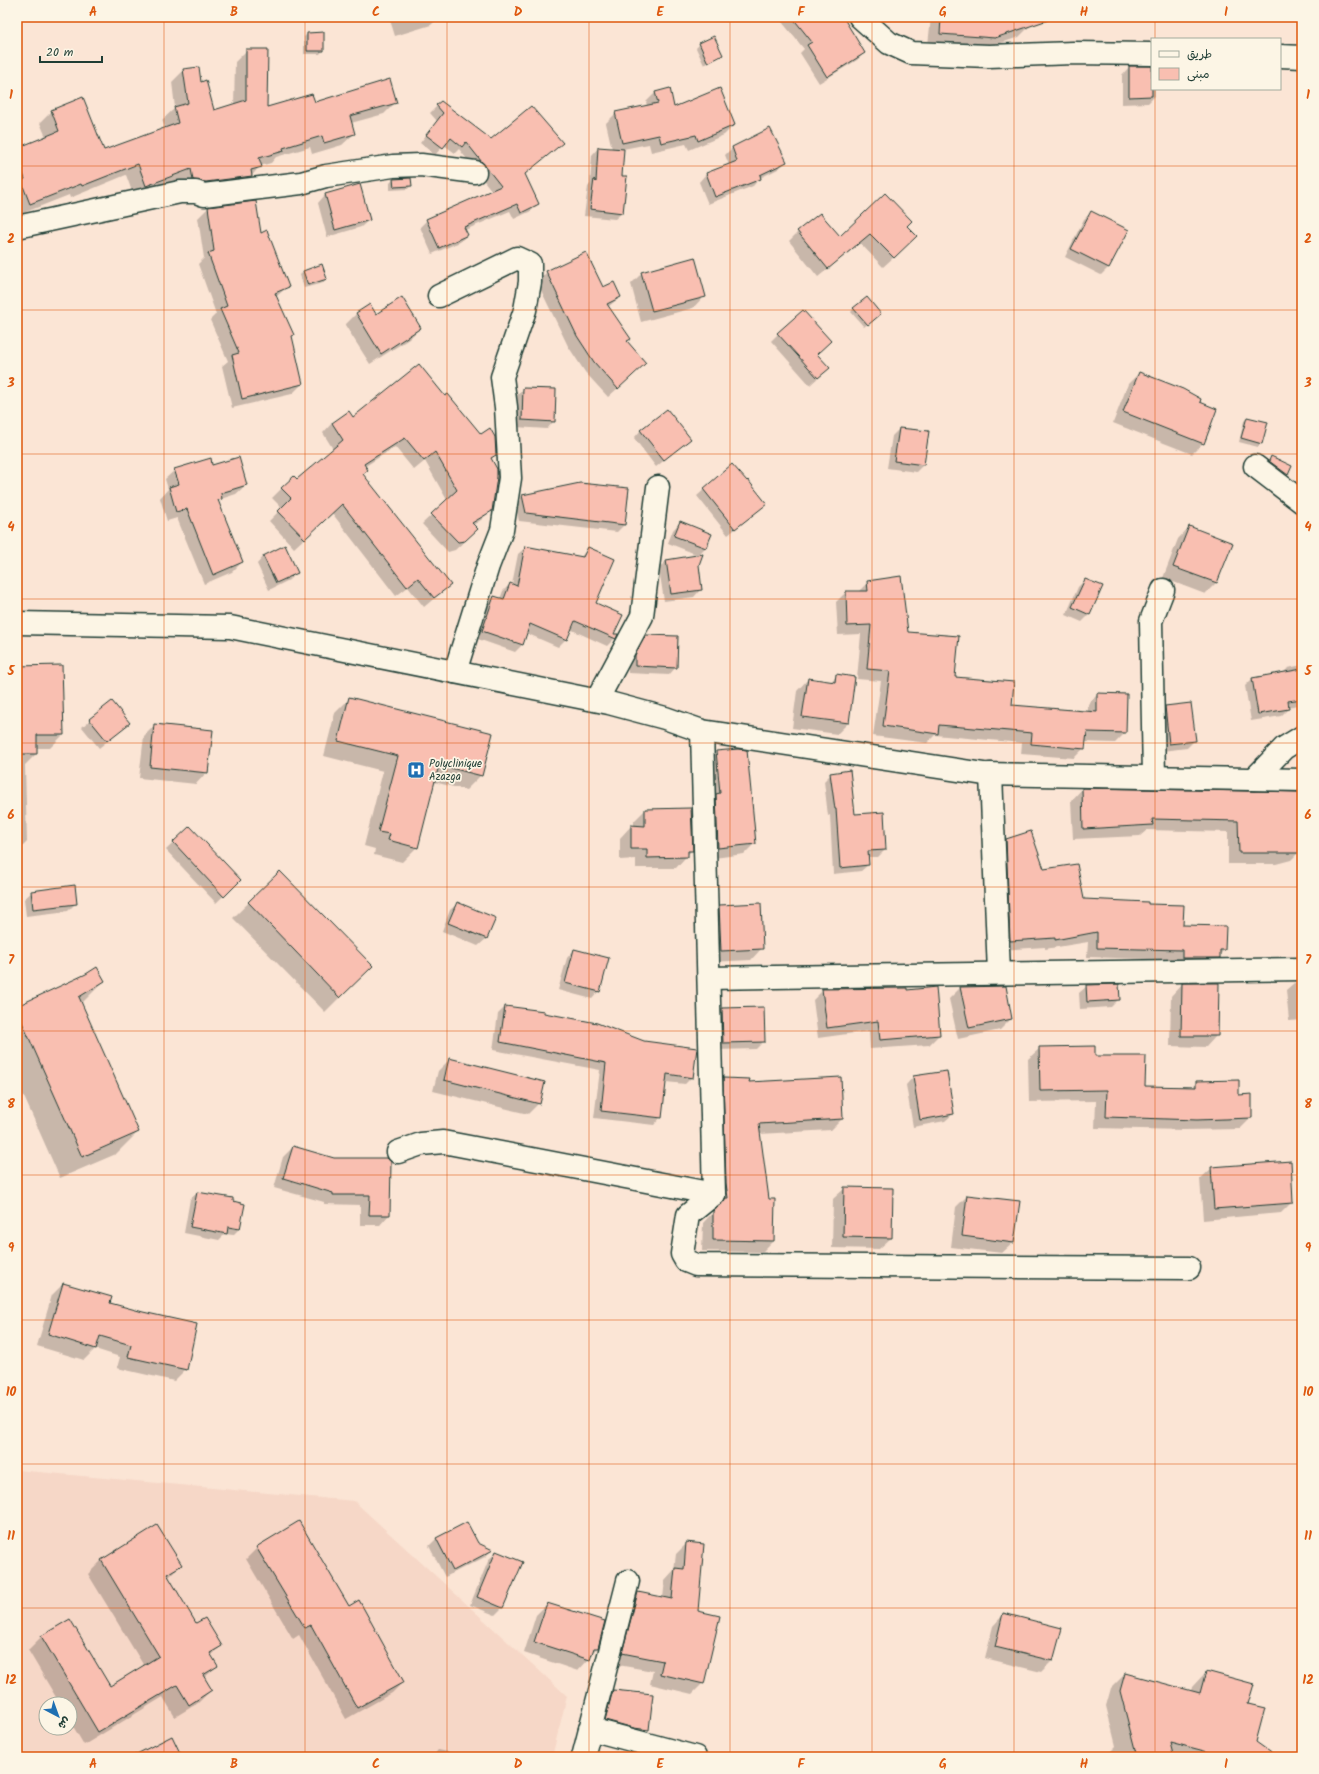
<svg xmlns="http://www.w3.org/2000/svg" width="1319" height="1774" font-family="Kalam,'Playpen Sans Arabic',sans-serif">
<rect width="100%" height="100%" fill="#fbe5d5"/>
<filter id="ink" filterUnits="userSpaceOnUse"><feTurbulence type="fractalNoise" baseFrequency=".025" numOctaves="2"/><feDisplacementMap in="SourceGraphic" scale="8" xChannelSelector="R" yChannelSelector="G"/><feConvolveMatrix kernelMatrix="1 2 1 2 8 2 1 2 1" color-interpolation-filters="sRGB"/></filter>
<g filter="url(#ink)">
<path fill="#f6d7c7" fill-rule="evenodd" d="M17 1470 354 1501 567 1696 552 1757H17ZM46 1704H70V1728H46Z"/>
<g fill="#0003">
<path d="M389 17H438V18L431 25 395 36Z"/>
<path d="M778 17H842L864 53 857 60 819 83 800 53 804 49Z"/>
<path d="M876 17H885L880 21Z"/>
<path d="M931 17H1028L1031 25 1019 37 983 49 928 45Z"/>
<path d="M307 34 323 50 320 54H304V37Z"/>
<path d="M700 44 722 55 704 65 696 48Z"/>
<path d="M247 50 266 109 314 103 396 102 384 114 351 123 354 134 342 145 312 154 310 147 276 157 271 163 260 166 249 179 182 191 179 181 134 197 126 175 70 198 69 195 18 215 17 212V149L46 137 40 123 52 111 104 151 165 128 162 120 175 108 172 82 184 70 200 83 213 111 234 105 235 62Z"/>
<path d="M1129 67H1152V89H1155V96L1148 103 1122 104V75Z"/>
<path d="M656 92 674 108 734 125 724 135 689 150 686 144 651 152 649 144 623 149 620 177 622 213 615 219 584 216 588 187 590 184 592 155 598 148 612 149 606 123 616 113 647 106 646 102Z"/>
<path d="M441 102 491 140 562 143 524 175 538 204 531 211 514 219 510 211 465 230 467 235 460 242 432 254 420 227 427 220 492 191 459 149 455 153 444 145 435 155 420 143 437 121 430 113Z"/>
<path d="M732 148 786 162 778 169 760 178 753 186 708 204 699 182 706 174 729 165 725 155Z"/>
<path d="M393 180 411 185 408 189 390 190V183Z"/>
<path d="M360 186 369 220 361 227 327 237 318 203 325 195Z"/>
<path d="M208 208 288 286 276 297 291 336 302 384 292 394 232 408 222 366 228 361 210 320 216 314 198 264 204 258 198 218Z"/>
<path d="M1092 212 1127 230 1108 268 1101 275 1065 257 1084 219Z"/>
<path d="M906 226V246L883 267 860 243 818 277 789 241 798 232 840 238Z"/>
<path d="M304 271 326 279 323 283 304 288 300 275Z"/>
<path d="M547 272 602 288 620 297 608 307 626 342 636 372 608 397 585 372 568 346 537 282Z"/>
<path d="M642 273 704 296 693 308 641 322 631 284Z"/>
<path d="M370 305 376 315 420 328 409 339 370 364 345 325 356 314Z"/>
<path d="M854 308 876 317 864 327 851 312Z"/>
<path d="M1302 311V325L1296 322Z"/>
<path d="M778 334 816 354 821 375 810 385 771 341Z"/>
<path d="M1139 373 1203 443 1192 454 1113 423 1128 384Z"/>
<path d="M524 389 554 421 547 429 515 427 516 396Z"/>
<path d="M445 397 495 455 490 460 491 510 481 520 473 525 467 539 455 550 448 552 422 524 447 500 425 461 414 470 395 447 364 467 362 475 450 585 424 607 408 587 396 596 332 513 294 548 269 521 282 508 272 498 282 488 297 480 333 449 323 433 332 423Z"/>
<path d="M1248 418 1261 443 1258 447 1239 442 1244 421Z"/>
<path d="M899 429 923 465 916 472 887 468 892 436Z"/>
<path d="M641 430 690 439 656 467 634 438Z"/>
<path d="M1271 457 1291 466 1284 478 1266 464Z"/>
<path d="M732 465 747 483 759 510 728 535 697 496Z"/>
<path d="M212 466 246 485 236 494 221 499 218 502 242 562 232 572 204 584 177 518 167 521 160 498 168 489 165 479 175 470Z"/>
<path d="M523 496 624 525 617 532 519 521 515 504Z"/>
<path d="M680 522 705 548 698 555 668 543 673 530Z"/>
<path d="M1189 527 1232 544 1216 583 1205 594 1163 578 1178 539Z"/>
<path d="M526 547 580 558 588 548 594 604 615 638 607 646 570 629 566 639 558 647 526 633 522 645 515 652 475 638 487 604 494 597 500 599 503 591 510 584H512L518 554Z"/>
<path d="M264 556 296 573 289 580 269 590 257 564Z"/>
<path d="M666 561 698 565 701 589 694 597 664 601 659 568Z"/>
<path d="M1085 580 1102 587 1089 615 1082 622 1066 615 1078 587Z"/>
<path d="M868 582 907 633 954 678 1010 706 1088 712V704L1098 694 1125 733 1115 743 1085 742 1084 748 1074 758 1021 754 1022 743 935 735 927 743 873 736 881 681 857 679 861 634 838 635 836 602 846 592H858Z"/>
<path d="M647 636 676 667 669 675 628 673V663L639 643Z"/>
<path d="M1302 665V704L1288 707V709L1281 716 1251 721 1245 686 1253 678 1282 674 1288 668Z"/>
<path d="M17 667 63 735 50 748H36V754L25 765 27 842 17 852Z"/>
<path d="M837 676 848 723 837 734 792 728 797 691 808 679 830 682Z"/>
<path d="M350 698 481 775 466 790 434 782 417 847 402 862 374 855 375 849 364 846 383 771 324 756 335 713Z"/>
<path d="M111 702 129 723 99 748 82 727Z"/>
<path d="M1166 707 1195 740 1187 748 1162 751 1158 714Z"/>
<path d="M155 725 207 772 196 784 139 778 144 736Z"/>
<path d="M717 752 755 843 744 854 707 859 705 764Z"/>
<path d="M831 774 854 815 885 850 878 857H867L868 865 861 871 833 874 830 815 828 816 824 781Z"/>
<path d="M1082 789 1302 793V849L1291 860 1276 864H1228V832L1147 830 1140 836 1073 839 1071 801Z"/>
<path d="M645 810 692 850 676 868H636V859L620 860V838L631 826H634V821Z"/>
<path d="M190 827 240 880 216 903 166 850Z"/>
<path d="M1007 840 1043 870 1083 900 1147 905 1182 926 1225 927 1224 950 1209 967 1172 968 1173 960 1087 957 1088 942 1045 949V947L1001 950 997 850Z"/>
<path d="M280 872 371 966 325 1012 233 918Z"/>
<path d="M32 892 75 904 68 911 26 916 24 899Z"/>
<path d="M458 903 494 918 486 939 478 946 442 931 450 910Z"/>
<path d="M719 906 762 948 751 960 711 962 708 917Z"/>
<path d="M574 950 599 991 592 999 558 990 567 958Z"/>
<path d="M87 975 104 981 81 1004 138 1132 116 1154 60 1178 17 1081V1007Z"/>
<path d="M1302 982V1020L1289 1021 1286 990 1294 983Z"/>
<path d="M1182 984 1217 1035 1206 1047 1170 1046 1171 996Z"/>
<path d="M1087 986 1119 999 1111 1007 1080 1009 1079 993Z"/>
<path d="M960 988 1011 1019 1000 1030 958 1039 949 999Z"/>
<path d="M823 990 906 991 939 1035 929 1045 870 1049 869 1031 818 1038 813 1000Z"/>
<path d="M505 1007 543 1013 692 1077 685 1084 666 1082 661 1117 654 1125 594 1118 600 1070 493 1050 498 1014Z"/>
<path d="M722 1009 764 1041 756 1049 716 1050 715 1017Z"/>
<path d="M1040 1048 1094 1056 1144 1087 1191 1088 1197 1082 1238 1096 1251 1118 1240 1129 1185 1130 1095 1128 1096 1101 1029 1102 1028 1059Z"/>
<path d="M450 1059 539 1103 528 1114 433 1091 438 1071Z"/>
<path d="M913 1077 953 1114 945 1121 913 1127 906 1085Z"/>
<path d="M724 1079 842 1119 831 1130 759 1134 773 1241 762 1252 702 1251 703 1223 717 1208 716 1195 713 1090Z"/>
<path d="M293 1147 334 1159 390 1162 389 1215 380 1225H360V1205L324 1204V1202L274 1188 283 1157Z"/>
<path d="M1212 1168 1292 1202 1281 1213 1203 1220 1200 1179Z"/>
<path d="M845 1188 891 1238 879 1249 832 1248 833 1199Z"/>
<path d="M197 1193 240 1228 233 1235 225 1234 219 1240 184 1233 190 1199Z"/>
<path d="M967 1196 1014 1242 1002 1253 951 1247 956 1207Z"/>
<path d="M63 1284 109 1303 186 1369 174 1381 117 1368 120 1357 95 1349 84 1360 37 1346 52 1295Z"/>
<path d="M436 1539 477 1544 492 1550 485 1557 445 1577 429 1546Z"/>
<path d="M687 1543 697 1612 703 1683 692 1694 650 1684 653 1671 612 1664 628 1604 638 1593 663 1598 665 1580 674 1570 676 1554Z"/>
<path d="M257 1548 349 1607 403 1682 392 1693 346 1719 299 1635 293 1639 246 1559Z"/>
<path d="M497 1552 522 1563 502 1608 495 1615 470 1605 489 1559Z"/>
<path d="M102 1560 181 1565 168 1578 196 1624 221 1646 211 1656 217 1666 204 1678 211 1690 198 1703 175 1717 163 1697 84 1745 70 1721V1704H60L28 1650 41 1637 69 1620 110 1687 144 1666 88 1574Z"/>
<path d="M547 1604 597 1648 591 1654 589 1659 578 1671 524 1653 536 1615Z"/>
<path d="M1004 1614 1052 1661 1041 1672 985 1658 993 1626Z"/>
<path d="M1206 1672 1247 1705 1255 1743 1275 1757H1098L1102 1753 1108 1754 1116 1746 1106 1706 1111 1688 1125 1674 1191 1691 1192 1687Z"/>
<path d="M613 1691 648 1729 637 1740 595 1731 602 1702Z"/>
<path d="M438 1750 473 1757H432Z"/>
</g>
<g fill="#f9bfb1" stroke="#1f3d34">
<path d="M792 17H843L865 53 827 77 807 45 812 42Z"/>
<path d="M941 17H1048V20L995 38 940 34Z"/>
<path d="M324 32V51H307V33Z"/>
<path d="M714 36 723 55 708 63 699 43Z"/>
<path d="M246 49H268L267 107 312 94 315 102 390 79 397 103 350 116 355 134 324 143 322 136 283 148 284 151 259 158 262 167 251 170 252 176 206 182 193 180 191 169 146 186 138 164 82 186 81 184 30 204 21 181 25 179 17 158V148L59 131 51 110 83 97 104 150 178 123 174 107 188 103 183 69 199 67 201 82 206 80 214 110 246 100Z"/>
<path d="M1129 66H1152V96L1129 97Z"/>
<path d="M670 88 674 107 720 88 735 125 698 141 696 135 661 143 659 135 622 143 615 112 658 103 655 92Z"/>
<path d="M441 101 491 139 531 106 563 143 525 174 539 204 521 213 517 204 464 227 468 235 439 248 426 219 501 186 466 142 462 147 451 138 443 148 426 135 443 113 436 105Z"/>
<path d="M770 128 787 162 760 175 761 179 715 197 706 173 737 161 732 147Z"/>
<path d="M598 147 624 149 622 176H627L623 213 590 209 594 179 596 182Z"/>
<path d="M411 178 412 186 394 187 393 179Z"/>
<path d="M360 184 370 220 335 230 325 194Z"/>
<path d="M885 193 912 221 907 226 917 236 894 258 870 234 828 269 797 231 820 213 840 236Z"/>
<path d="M256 201 261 233 267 230 289 287 275 293 294 335 292 336 303 384 242 399 232 355 239 353 220 309 227 306 208 253 214 251 208 207Z"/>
<path d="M1091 211 1129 230 1109 268 1071 249Z"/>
<path d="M586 252 603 287 614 282 621 297 607 304 631 339 627 341 646 363 618 389 594 362 577 336 546 271Z"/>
<path d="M695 257 706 297 652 311 641 272Z"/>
<path d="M322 264 327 279 308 285 303 271Z"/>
<path d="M402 297 421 328 381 354 356 313 370 304 376 314Z"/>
<path d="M867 297 881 314 868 325 853 308Z"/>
<path d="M803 310 831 341 817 354 830 368 818 378 777 333Z"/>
<path d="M419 364 445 396 448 394 481 434 490 428 495 437 496 455 491 458 497 469V477L492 511 472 523 478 529 465 541 458 542 431 514 457 490 435 452 424 461 405 438 364 464 368 470 363 474 451 585 434 598 418 578 407 587 342 504 305 539 278 511 291 498 281 488 294 476 297 479 343 440 332 423 349 411 353 417Z"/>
<path d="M1139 372 1183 389 1201 399 1200 402 1217 409 1204 444 1123 412Z"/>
<path d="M523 388 556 389 555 422 522 420Z"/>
<path d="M667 409 691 439 664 460 640 430Z"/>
<path d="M1247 417 1268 422 1262 444 1241 438Z"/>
<path d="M899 428 929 431 924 465 894 461Z"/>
<path d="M1271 456 1292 466 1288 475 1269 461Z"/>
<path d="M239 457 247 485 221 493 222 499 218 500 243 562 213 575 187 509 176 512 169 487 179 484 174 469 211 458 212 465Z"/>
<path d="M732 464 747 481 748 480 767 504 735 529 703 489Z"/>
<path d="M580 483 629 488 625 525 526 513 522 495Z"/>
<path d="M680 521 712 534 706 548 674 536Z"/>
<path d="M1189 526 1233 543 1217 583 1173 567Z"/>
<path d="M285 545 298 573 276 583 263 556Z"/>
<path d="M525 546 583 557 588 547 615 559 596 603 623 615 614 634H618L616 639 575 621 567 640 530 624 523 645 482 631 494 596 504 599 510 583 517 586Z"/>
<path d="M703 554 699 565 702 590 671 594 666 560Z"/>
<path d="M901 576 908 632 959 636 955 677 1014 682 1012 705 1097 712V693L1127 694 1126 733 1087 732 1085 749 1031 744 1032 733 939 725 938 734 883 726 890 671 867 669 871 625 847 626 846 591H868L867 581Z"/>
<path d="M1085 579 1103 586 1090 615 1072 607Z"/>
<path d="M646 635 678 636 677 668 635 666V655Z"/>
<path d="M62 665 64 735H37V754H17V666Z"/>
<path d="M1302 669V699L1288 701 1289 709 1258 714 1252 678Z"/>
<path d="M836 674 855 677 849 723 802 717 808 678 835 682Z"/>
<path d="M349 697 493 733 482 776 439 765 418 848 388 840 390 834 378 832 398 756 338 741Z"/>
<path d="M112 701 130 723 107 741 89 719Z"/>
<path d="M1191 703 1196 741 1169 744 1165 706Z"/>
<path d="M154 724 213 730 208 773 150 767Z"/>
<path d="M738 749 747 750 756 844 718 848 716 794 720 793 716 751Z"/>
<path d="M850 770 855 814 884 812 886 850 868 851 869 865 840 868 836 809H835L830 773Z"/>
<path d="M1082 788 1302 792V853H1239L1238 821 1152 819 1153 825 1083 829Z"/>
<path d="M691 808 693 851H688V857L647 858V849H631V825L645 826V809Z"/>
<path d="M190 826 241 880 224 897 173 842Z"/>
<path d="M1031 831 1044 869 1077 864 1084 899 1148 902V904L1184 905 1183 925 1226 926 1225 950H1220V958H1182V950L1097 948V932L1055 940V938L1010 941 1006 839Z"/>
<path d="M280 871 373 966 340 998 248 902Z"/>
<path d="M75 885 77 904 33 909 31 891Z"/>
<path d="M457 902 496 918 487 939 448 923Z"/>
<path d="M761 903 763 949 721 951 719 905Z"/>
<path d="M574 949 609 958 600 992 565 983Z"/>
<path d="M97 967 105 981 79 997 139 1132 82 1157 17 1011V1006L86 974Z"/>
<path d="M1182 983H1219L1218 1036H1181Z"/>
<path d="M1119 984 1120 1000 1087 1002 1086 985Z"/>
<path d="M1006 986 1012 1019 969 1028 960 987Z"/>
<path d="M936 987 940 1035 880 1040 878 1021 827 1028 822 989 907 988V990Z"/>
<path d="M505 1006 544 1011V1013L597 1023 644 1041 697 1048 693 1078 667 1074 662 1118 601 1111 606 1063 500 1042Z"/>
<path d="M764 1007 765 1042 723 1043 722 1008Z"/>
<path d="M1095 1046V1056H1146L1145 1086 1196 1087V1081L1239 1080V1095L1252 1094V1118L1197 1120 1106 1117 1107 1090 1040 1091 1039 1047Z"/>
<path d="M449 1058 545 1082 540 1104 444 1080Z"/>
<path d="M947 1071 954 1114 920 1120 913 1076Z"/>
<path d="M841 1077 843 1119 759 1124 769 1199H775L774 1241 713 1240V1211L726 1198H728L726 1183 723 1078 750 1079 749 1082Z"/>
<path d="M293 1146 334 1158H387L391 1162 390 1215H369L370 1195H333V1193L283 1178Z"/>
<path d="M1291 1161 1293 1203 1214 1209 1211 1167Z"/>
<path d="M844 1187 893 1188 892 1238 843 1237Z"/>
<path d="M197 1192 233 1198V1201L245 1204 240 1229 228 1227 227 1234 190 1227Z"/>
<path d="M967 1195 1020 1201 1014 1243 962 1236Z"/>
<path d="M63 1283 112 1297 110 1303 143 1312 197 1324 187 1370 128 1357 131 1345 100 1336 96 1349 48 1334Z"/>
<path d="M299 1521 349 1606 359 1600 404 1682 357 1708 311 1625 305 1628 256 1547Z"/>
<path d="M467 1522 478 1543 493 1550 453 1571 436 1538Z"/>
<path d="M157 1525 182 1565 167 1574 196 1623 205 1618 222 1646 210 1653 218 1666 203 1675 212 1690 189 1705 177 1685 98 1732 41 1636 70 1619 110 1686 159 1656 101 1560Z"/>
<path d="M686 1542 704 1544 698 1611 720 1616 704 1684 660 1674 663 1661 622 1653 638 1592 672 1599 675 1568 684 1569Z"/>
<path d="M496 1551 523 1562 503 1608 477 1597Z"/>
<path d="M547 1603 605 1621 598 1648H594L590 1660 534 1642Z"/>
<path d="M1003 1613 1062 1628 1053 1661 995 1647Z"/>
<path d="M1206 1671 1254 1684 1248 1704 1265 1708 1256 1742 1277 1757H1227L1170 1742 1174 1757H1137L1120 1691 1125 1673 1200 1693Z"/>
<path d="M613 1690 653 1694 649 1730 634 1728 605 1720Z"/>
<path d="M172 1736 182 1757H131Z"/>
</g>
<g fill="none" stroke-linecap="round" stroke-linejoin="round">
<g stroke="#1f3d34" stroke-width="25">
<g id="minor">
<path d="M860 17 889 43 911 53 989 56 1073 53 1152 54"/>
<path d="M1280 56 1302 57"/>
<path d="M17 227 180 192H196L204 195 301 183 326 176 393 166 421 165 475 172"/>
<path d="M439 296 517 258 530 264V282L525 310 502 377 506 407 510 478 502 530 488 566 455 672"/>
<path d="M1255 466 1302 502"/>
<path d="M17 623 230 627 609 703 665 718 702 731 984 774 1302 780"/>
<path d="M597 700 642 616 658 487"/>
<path d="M702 731 714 1194"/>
<path d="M991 774 999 973"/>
<path d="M1154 777 1151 621 1163 590"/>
<path d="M1254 779 1284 748 1302 737"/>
<path d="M709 978 1302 969"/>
<path d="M398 1152 421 1144 443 1142 714 1194"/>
<path d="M714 1194 688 1215 682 1254 686 1261 696 1265 1189 1268"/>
<path d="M590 1729 695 1757"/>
<path d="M583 1757 628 1581"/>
</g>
</g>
<use href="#minor" stroke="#fcf5e5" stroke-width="22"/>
</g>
</g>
<path fill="none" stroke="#de580e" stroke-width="1" stroke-opacity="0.55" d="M164 17V1757M305 17V1757M447 17V1757M589 17V1757M730 17V1757M872 17V1757M1014 17V1757M1155 17V39M1155 89V1757M17 166H1302M17 310H1302M17 454H1302M17 599H1302M17 743H1302M17 887H1302M17 1031H1302M17 1175H1302M17 1320H1302M17 1464H1302M17 1608H1302"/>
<defs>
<g id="hospital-square" transform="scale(0.9)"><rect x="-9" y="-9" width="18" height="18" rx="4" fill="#1f6fb2" stroke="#fcf5e5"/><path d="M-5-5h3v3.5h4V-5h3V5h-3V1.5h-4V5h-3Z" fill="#fff"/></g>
</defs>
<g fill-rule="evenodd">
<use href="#hospital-square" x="416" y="770"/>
</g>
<g text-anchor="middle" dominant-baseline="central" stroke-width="3.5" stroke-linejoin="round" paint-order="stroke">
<g font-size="11" fill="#1f3d34" stroke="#fcf5e5" text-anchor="start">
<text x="429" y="764">Polyclinique<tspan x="429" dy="13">Azazga</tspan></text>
</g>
</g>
<rect width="1319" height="1774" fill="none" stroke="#fcf5e5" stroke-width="44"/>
<rect x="1151" y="38" width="130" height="52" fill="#fcf5e5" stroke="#a4ab9e"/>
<rect x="1159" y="51" width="20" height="6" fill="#fcf5e5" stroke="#a4ab9e"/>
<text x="1187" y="58" font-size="12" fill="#1f3d34">طريق</text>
<rect x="1159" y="68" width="20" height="12" fill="#f9bfb1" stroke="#a4ab9e"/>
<text x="1187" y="78" font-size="12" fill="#1f3d34">مبنى</text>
<g transform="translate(58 1716) rotate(139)"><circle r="19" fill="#fcf5e5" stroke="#a4ab9e"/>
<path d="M0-3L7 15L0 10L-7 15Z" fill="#1f6fb2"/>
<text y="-6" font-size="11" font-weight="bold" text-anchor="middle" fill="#1f3d34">ش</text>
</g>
<path d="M40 56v6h62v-6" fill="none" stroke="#1f3d34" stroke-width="2"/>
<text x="46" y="56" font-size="12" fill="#1f3d34" stroke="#fcf5e5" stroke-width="3" paint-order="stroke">20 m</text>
<rect x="22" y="22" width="1275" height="1730" fill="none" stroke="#de580e" stroke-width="1.5"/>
<g font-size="13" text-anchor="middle" font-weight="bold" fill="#de580e">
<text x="93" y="16">A</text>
<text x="234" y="16">B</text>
<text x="376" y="16">C</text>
<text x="518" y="16">D</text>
<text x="660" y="16">E</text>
<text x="801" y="16">F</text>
<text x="943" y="16">G</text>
<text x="1084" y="16">H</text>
<text x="1226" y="16">I</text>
<text x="11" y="99">1</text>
<text x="1308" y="99">1</text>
<text x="11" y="243">2</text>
<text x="1308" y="243">2</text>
<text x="11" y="387">3</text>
<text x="1308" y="387">3</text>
<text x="11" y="531">4</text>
<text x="1308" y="531">4</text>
<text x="11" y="675">5</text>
<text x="1308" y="675">5</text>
<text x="11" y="819">6</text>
<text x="1308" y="819">6</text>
<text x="11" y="964">7</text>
<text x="1308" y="964">7</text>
<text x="11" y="1108">8</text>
<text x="1308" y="1108">8</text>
<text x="11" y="1252">9</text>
<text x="1308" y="1252">9</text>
<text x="11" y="1396">10</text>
<text x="1308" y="1396">10</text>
<text x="11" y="1540">11</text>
<text x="1308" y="1540">11</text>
<text x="11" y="1684">12</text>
<text x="1308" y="1684">12</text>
<text x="93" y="1768">A</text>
<text x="234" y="1768">B</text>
<text x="376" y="1768">C</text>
<text x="518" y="1768">D</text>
<text x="660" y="1768">E</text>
<text x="801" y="1768">F</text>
<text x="943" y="1768">G</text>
<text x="1084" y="1768">H</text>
<text x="1226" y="1768">I</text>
</g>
</svg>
